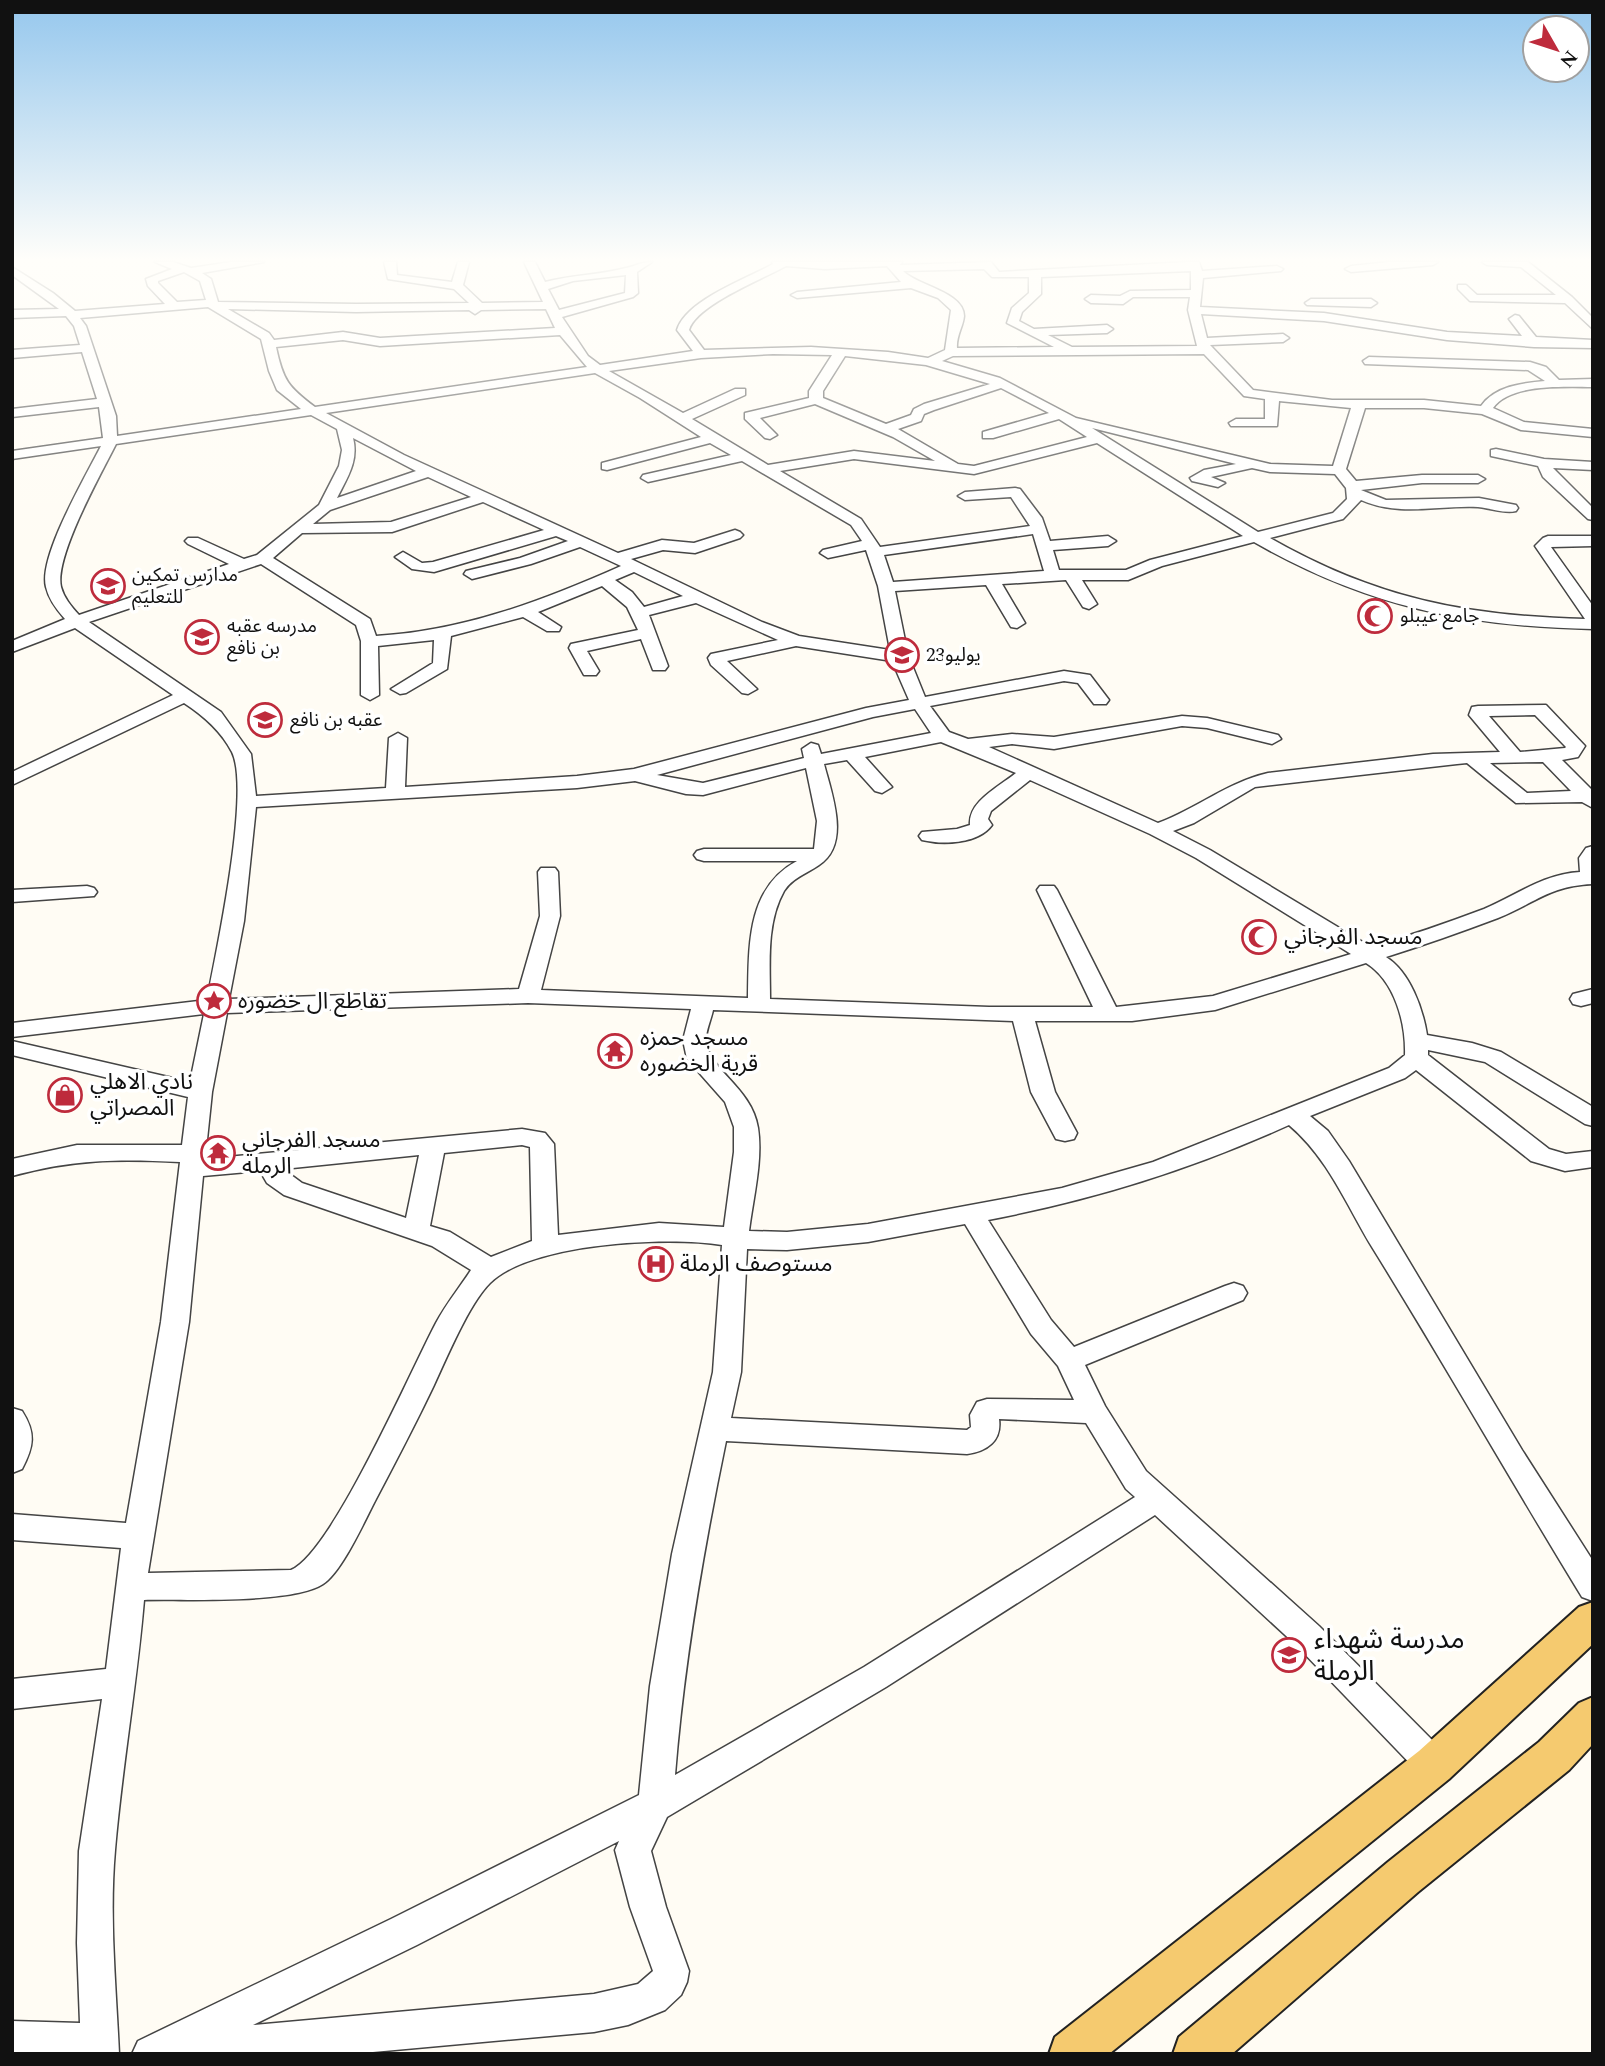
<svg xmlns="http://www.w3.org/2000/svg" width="1605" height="2066" font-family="Spectral,'Noto Sans Arabic',serif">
<rect width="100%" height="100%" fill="#fffcf4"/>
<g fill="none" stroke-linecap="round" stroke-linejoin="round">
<g stroke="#444" stroke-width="3">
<g id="minor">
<path d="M155 262H173L191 268 231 262H264L202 273 211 279 218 302 356 304 469 303 454 289 388 279 384 262H396L397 275 452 282 458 262H469L463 285 482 303 543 302 524 262H535L545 282C572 275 599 275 626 268 636 266 641 262 652 262L637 272 638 293 633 297 562 317 588 356 600 365 693 351 677 330C686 300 746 279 773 264L772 262H902L900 265 991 262 999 272 1188 262H1199L1202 271 1277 266 1283 269 1281 271 1203 278 1200 307 1324 313 1447 332 1522 336 1509 319 1515 315 1519 316 1536 337 1593 340V348L1534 347 1447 340 1324 321 1201 314 1207 338 1283 334 1289 338 1283 342 1210 345 1253 390 1332 400H1424L1481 406C1495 386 1522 383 1545 381L1528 370 1365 364 1363 361 1369 357 1530 362 1546 367 1559 380 1593 379V387C1566 387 1510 383 1493 408L1524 422 1593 429V437L1521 430 1482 414 1424 408H1365L1346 469 1356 481 1422 475H1478L1485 479 1478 483H1422L1361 490 1386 500 1479 498 1516 505 1518 508 1516 511C1504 514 1490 508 1478 507 1438 505 1399 517 1361 500L1343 519 1270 538C1375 598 1465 616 1585 619L1535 546 1543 538 1548 536H1593V546L1551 547 1593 606V629C1464 626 1368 607 1254 542L1162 566 1128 580H1082L1097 604 1089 609 1083 607 1066 580 1002 584 1025 623 1017 628 1011 627 986 585 895 591 908 655 925 697 1064 671 1090 675 1109 700 1106 704H1094L1078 683 1064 681 930 706 949 732 968 739 1012 734 1054 737 1182 716 1207 718 1278 735 1281 739 1272 744 1207 728 1182 726 1054 749 1012 744 989 747 1158 823C1196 809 1228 782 1268 773L1433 754 1500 752 1469 715 1472 707 1478 706 1546 705 1585 746 1578 757 1562 760 1593 791V808L1582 802 1516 803 1467 763 1457 764 1255 787 1194 823 1173 831 1210 850 1371 947C1409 936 1447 923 1484 909 1517 895 1543 874 1580 872L1579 858 1586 848 1593 846V884C1548 886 1536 903 1498 918 1461 932 1424 945 1386 957 1410 972 1423 1009 1427 1035L1472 1043 1501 1052 1593 1107V1126L1585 1124 1485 1062 1428 1050V1055L1549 1149 1566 1154 1593 1151V1167L1565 1171 1531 1161 1416 1070 1405 1078 1310 1116 1328 1131 1349 1161 1522 1450 1593 1561V1601L1582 1597C1511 1481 1444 1363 1372 1247 1346 1204 1328 1158 1289 1125 1189 1170 1096 1199 988 1220L1051 1320 1074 1347 1225 1286 1234 1283 1243 1286 1247 1293 1243 1300 1085 1365 1105 1406 1146 1471 1319 1626 1446 1754 1451 1765 1446 1776 1434 1781 1422 1776 1297 1646 1155 1515 886 1687 667 1817 651 1851 666 1907 689 1971 687 1982 681 1995 665 2010 628 2025 594 2032 351 2054H132L138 2041 391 1919 639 1795 650 1686 672 1554 713 1372 722 1245C668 1236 530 1243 490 1283 469 1304 447 1357 434 1385 416 1423 396 1461 376 1499 365 1520 342 1572 323 1584 293 1604 184 1599 144 1600 137 1684 122 1767 115 1850 109 1918 116 1986 119 2054H12V2021L80 2023 77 1943 79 1851 102 1699 12 1709V1679L106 1669 121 1548 12 1540V1514L126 1523 161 1322 180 1162C117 1159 74 1159 12 1176V1159L77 1145H182L188 1097 12 1055V1041L190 1082 204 1014 12 1037V1023L207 1000C216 953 251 791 232 752 221 731 204 716 184 703L12 785V772L173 695 75 628 12 652V641L65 619C57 610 49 600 46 587 38 557 86 476 101 446L12 459V451L103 438 99 407 12 417V409L97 399 82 352 12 358V350L80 345 74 326 66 316 12 318V310L59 309 12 275V267L53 293 75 311 165 304 148 286 146 279 172 269ZM786 266 825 269 887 266 901 282 797 292 791 295 797 298 911 288 938 298 951 310 945 350 928 358 888 352 811 347 704 350 689 330C696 305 763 279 786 266ZM984 269 992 277H1029V293L1012 308 1007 323 1054 347 957 348C956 336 963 327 964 316 964 292 918 286 903 271ZM1191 271V290L1130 291 1120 296 1091 295 1085 299 1091 303 1123 304 1133 297H1190L1188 310 1197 346 1072 347 1048 335 1107 333 1113 329 1107 325 1034 329 1019 321 1022 312 1041 294V277ZM184 272 200 281 206 300 177 302 158 283V281ZM626 275 625 293 559 310 548 289 573 281ZM208 307 261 339 269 371 277 390 301 409 117 436 116 416 86 326 80 318ZM228 309 356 312 469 310 475 314 481 310 546 309 555 328 380 338 343 332 274 340 269 333ZM560 335 587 367 315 407C288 387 283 380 276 347L343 340 380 346ZM773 354 832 355 809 391V398L745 413V419L765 438 770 439 777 435 760 418 815 404 893 437 935 461 854 451 768 465 692 419 745 395V389H735L683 413 609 371 701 358ZM1204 354 1244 396 1265 399V419H1236L1229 423 1231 426H1277L1279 401 1351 408 1333 466 1270 464 1076 418 1000 378 942 361 953 356ZM845 356 926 365 990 384 924 404 914 409 911 415 886 424 823 398V391ZM595 373 640 398 701 437 602 463V469L607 470 710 443 731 455 643 475 641 478 648 482 742 461 851 525 862 541 823 550 820 553 828 558 866 550 878 586 890 650 799 636 762 622 631 559 663 550 695 553 740 538 743 535 740 532 735 530 694 543 662 540 618 553 404 455 326 413ZM1001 388 1049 413 983 432V438H993L1059 419 1087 437 974 466 958 464 898 429 921 421 924 414 934 410ZM311 415 337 429 342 450 339 466 319 505 257 555 244 559 198 538H188L185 541 188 544 229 564 79 615C71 606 64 598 61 587 54 557 101 474 116 444ZM1092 428 1236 464 1204 470 1190 478 1192 481 1218 487 1225 483 1211 477 1252 468 1270 472 1335 474 1346 488 1347 499 1333 513 1258 532ZM353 438 416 471 337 498C347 478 359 461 353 438ZM1097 443 1243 536 1150 560 1126 570H1059L1053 550 1108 546 1116 541 1108 536 1050 541 1042 518 1020 489 1015 488 965 492 958 496 965 500 1011 497 1030 526 880 547 861 519 780 471 854 459 974 474ZM428 477 471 497 391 522 313 524 330 510ZM483 502 544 530 433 562 422 563 403 552 395 557 412 569 434 572 556 536 568 541 520 558 466 571 464 574 472 579 531 564 580 547 621 566C542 601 463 631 376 636L370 619 273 558 302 533 392 532ZM1033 534 1044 571 893 582 884 555ZM261 564 356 625 361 641V695L370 700 379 695 378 646 434 640 433 663 391 689 400 694 406 693 447 669 451 636 523 617 547 631H559L561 627 538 612 602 586 627 607 638 630 571 644 569 648 584 675H596L599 671 587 651 641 639 653 670H665L668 666 649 615 696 603 778 640 711 654 708 658 711 665 742 693 748 694 757 689 727 661 796 646 892 661 909 700 866 708 634 769 577 776 405 787 407 738 398 733 389 738 386 788 256 796 251 754 221 712 89 622ZM634 572 683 596 644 607 632 592 615 580ZM915 709 931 733 821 754 818 745 811 743 802 749 804 758 703 783 657 775 873 717ZM1535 715 1566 747 1565 748 1520 752 1489 716ZM941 742 1016 773C997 788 968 802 970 825L957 829 922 832 919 836 922 840C943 845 978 844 992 825L988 819 991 811 1030 780 1150 834 1196 858 1351 954 1213 996 1116 1007 1057 890 1054 886H1040L1037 890 1093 1007H989L770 999C770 964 766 923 784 891 792 878 806 874 819 865 851 844 832 795 824 764L847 760 875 791 882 793 892 787 865 757ZM1543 762 1571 791 1527 793 1490 763ZM806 768 817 821 814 849H704L697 851 694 855 697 859 704 861H797C746 888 749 947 748 998L541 990 560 916 558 872 555 868H541L538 872 540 916 519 989 229 999 244 921 256 807 577 788 635 781 686 794 703 795ZM1366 963C1395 981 1406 1023 1405 1055L1389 1068 1153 1162 1062 1188 868 1224 787 1232 749 1231C753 1198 763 1161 758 1128 752 1088 709 1070 706 1042 705 1032 711 1020 713 1010L1013 1021 1031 1092 1056 1139 1065 1141 1074 1139 1077 1133 1055 1092 1035 1021H1132L1215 1010ZM528 1003 691 1009 683 1040 687 1059 725 1102 734 1127V1152L724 1227 659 1223 558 1235 554 1144 545 1133 522 1129 205 1159 212 1092 227 1013ZM522 1145 530 1147 532 1241 491 1257 450 1232 430 1226 444 1153ZM419 1155 406 1218 302 1183 283 1169ZM260 1171 267 1183 284 1195 432 1246 471 1270C460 1287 446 1304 436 1323 411 1370 332 1553 291 1570L148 1573 189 1322 203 1176ZM965 1224 1031 1334 1058 1366 1074 1400 987 1399 977 1402 970 1415 971 1427 967 1430 731 1418 741 1372 747 1249 787 1250 868 1242ZM999 1419 1086 1423 1126 1489 1135 1497 864 1667 675 1775C684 1662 703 1552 726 1441L967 1454C987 1451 1002 1441 999 1419ZM619 1841 615 1850 630 1907 653 1971 638 1984 594 1994 253 2025 417 1945Z"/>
<path d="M1389 262H1438L1433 265 1351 272 1345 269 1351 266Z"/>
<path d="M1482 262H1528L1572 297 1593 318V329L1565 303 1470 301 1458 289V285H1466L1477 295H1556L1521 267 1487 265Z"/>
<path d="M1311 299H1371L1377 303 1371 307 1307 305 1305 303Z"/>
<path d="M1496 449 1544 459 1593 462V470L1553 468 1593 508V520L1588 519 1543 477 1538 466 1491 456V450Z"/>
<path d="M87 886 94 888 97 892 94 896 12 902V890Z"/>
<path d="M1593 989V1003L1581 1006 1573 1004 1570 999 1573 994Z"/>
<path d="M12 1408 22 1411C36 1433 34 1446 22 1469L12 1473Z"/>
</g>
</g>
<g stroke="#222" stroke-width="4">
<g id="major">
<path d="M1593 1602V1644L1449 1779 1109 2054H1049L1055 2037 1419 1751 1579 1607Z"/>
<path d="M1593 1697V1744L1569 1770 1418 1892 1232 2054H1173L1179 2037 1388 1862 1539 1742 1579 1703Z"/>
</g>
</g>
<use href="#minor" fill="#fff" fill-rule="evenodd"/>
<use href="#major" fill="#f5ca6f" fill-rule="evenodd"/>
</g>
<linearGradient id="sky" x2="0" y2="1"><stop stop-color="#95c7ed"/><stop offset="0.47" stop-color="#fffefa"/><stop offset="1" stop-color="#fffefa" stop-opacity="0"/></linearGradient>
<rect width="1605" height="552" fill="url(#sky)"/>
<defs>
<g id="school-ring" transform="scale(1.75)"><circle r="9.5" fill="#fff" stroke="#be2b3c" stroke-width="1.5"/><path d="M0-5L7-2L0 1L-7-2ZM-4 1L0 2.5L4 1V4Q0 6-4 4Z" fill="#be2b3c"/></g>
<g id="mosque-ring" transform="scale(1.75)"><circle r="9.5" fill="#fff" stroke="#be2b3c" stroke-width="1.5"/><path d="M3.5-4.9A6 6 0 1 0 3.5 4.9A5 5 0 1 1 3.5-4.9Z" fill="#be2b3c"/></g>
<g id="sight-ring" transform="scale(1.75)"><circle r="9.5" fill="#fff" stroke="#be2b3c" stroke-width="1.5"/><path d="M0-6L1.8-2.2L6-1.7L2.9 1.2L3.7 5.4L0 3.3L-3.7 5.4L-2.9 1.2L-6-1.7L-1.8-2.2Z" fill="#be2b3c"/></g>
<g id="temple-ring" transform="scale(1.75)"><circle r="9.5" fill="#fff" stroke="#be2b3c" stroke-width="1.5"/><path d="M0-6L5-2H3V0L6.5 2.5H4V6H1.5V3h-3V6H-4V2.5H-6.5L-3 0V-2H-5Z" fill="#be2b3c"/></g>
<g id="shop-ring" transform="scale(1.75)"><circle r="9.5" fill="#fff" stroke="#be2b3c" stroke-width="1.5"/><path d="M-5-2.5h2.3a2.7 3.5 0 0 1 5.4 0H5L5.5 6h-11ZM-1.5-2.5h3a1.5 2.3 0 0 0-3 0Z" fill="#be2b3c"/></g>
<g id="hospital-ring" transform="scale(1.75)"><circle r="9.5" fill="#fff" stroke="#be2b3c" stroke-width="1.5"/><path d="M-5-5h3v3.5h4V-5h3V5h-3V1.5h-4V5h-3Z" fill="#be2b3c"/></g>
</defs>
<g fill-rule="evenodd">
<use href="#school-ring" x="108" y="586"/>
<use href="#mosque-ring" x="1375" y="616"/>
<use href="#school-ring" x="202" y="637"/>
<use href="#school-ring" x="902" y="655"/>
<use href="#school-ring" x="265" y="720"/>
<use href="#mosque-ring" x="1259" y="937"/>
<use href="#sight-ring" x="214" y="1001"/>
<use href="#temple-ring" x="615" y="1051"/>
<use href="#shop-ring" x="65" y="1095"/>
<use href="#temple-ring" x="218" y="1153"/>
<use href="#hospital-ring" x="656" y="1264"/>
<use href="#school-ring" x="1289" y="1655"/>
</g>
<g text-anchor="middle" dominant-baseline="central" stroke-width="7" stroke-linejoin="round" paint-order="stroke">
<g font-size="19" fill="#111" stroke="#fff" text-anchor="start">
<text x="132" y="575">مدارس تمكين<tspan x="132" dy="22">للتعليم</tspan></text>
<text x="1400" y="616">جامع عيبلو</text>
<text x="227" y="626">مدرسه عقبه<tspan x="227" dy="22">بن نافع</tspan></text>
<text x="926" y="655">23يوليو</text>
<text x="290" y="720">عقبه بن نافع</text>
</g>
<g font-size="23" fill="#111" stroke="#fff" text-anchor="start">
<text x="1284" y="937">مسجد الفرجاني</text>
<text x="238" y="1001">تقاطع ال خضوره</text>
<text x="640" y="1038">مسجد حمزه<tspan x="640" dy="26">قرية الخضوره</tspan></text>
<text x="90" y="1082">نادي الاهلي<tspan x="90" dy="26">المصراتي</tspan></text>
<text x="242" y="1140">مسجد الفرجاني<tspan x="242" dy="26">الرمله</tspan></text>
<text x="680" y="1264">مستوصف الرملة</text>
</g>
<g font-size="28" fill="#111" stroke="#fff" text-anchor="start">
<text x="1314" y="1639">مدرسة شهداء<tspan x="1314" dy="32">الرملة</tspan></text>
</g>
</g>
<rect width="1605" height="2066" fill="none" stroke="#111111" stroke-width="28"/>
<g transform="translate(1556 49) rotate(129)"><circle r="33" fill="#ffffff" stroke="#a0a0a0" stroke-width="2"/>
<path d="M0-5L12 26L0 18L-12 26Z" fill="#be2b3c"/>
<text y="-10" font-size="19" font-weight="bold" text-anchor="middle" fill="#111111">N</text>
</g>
</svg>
